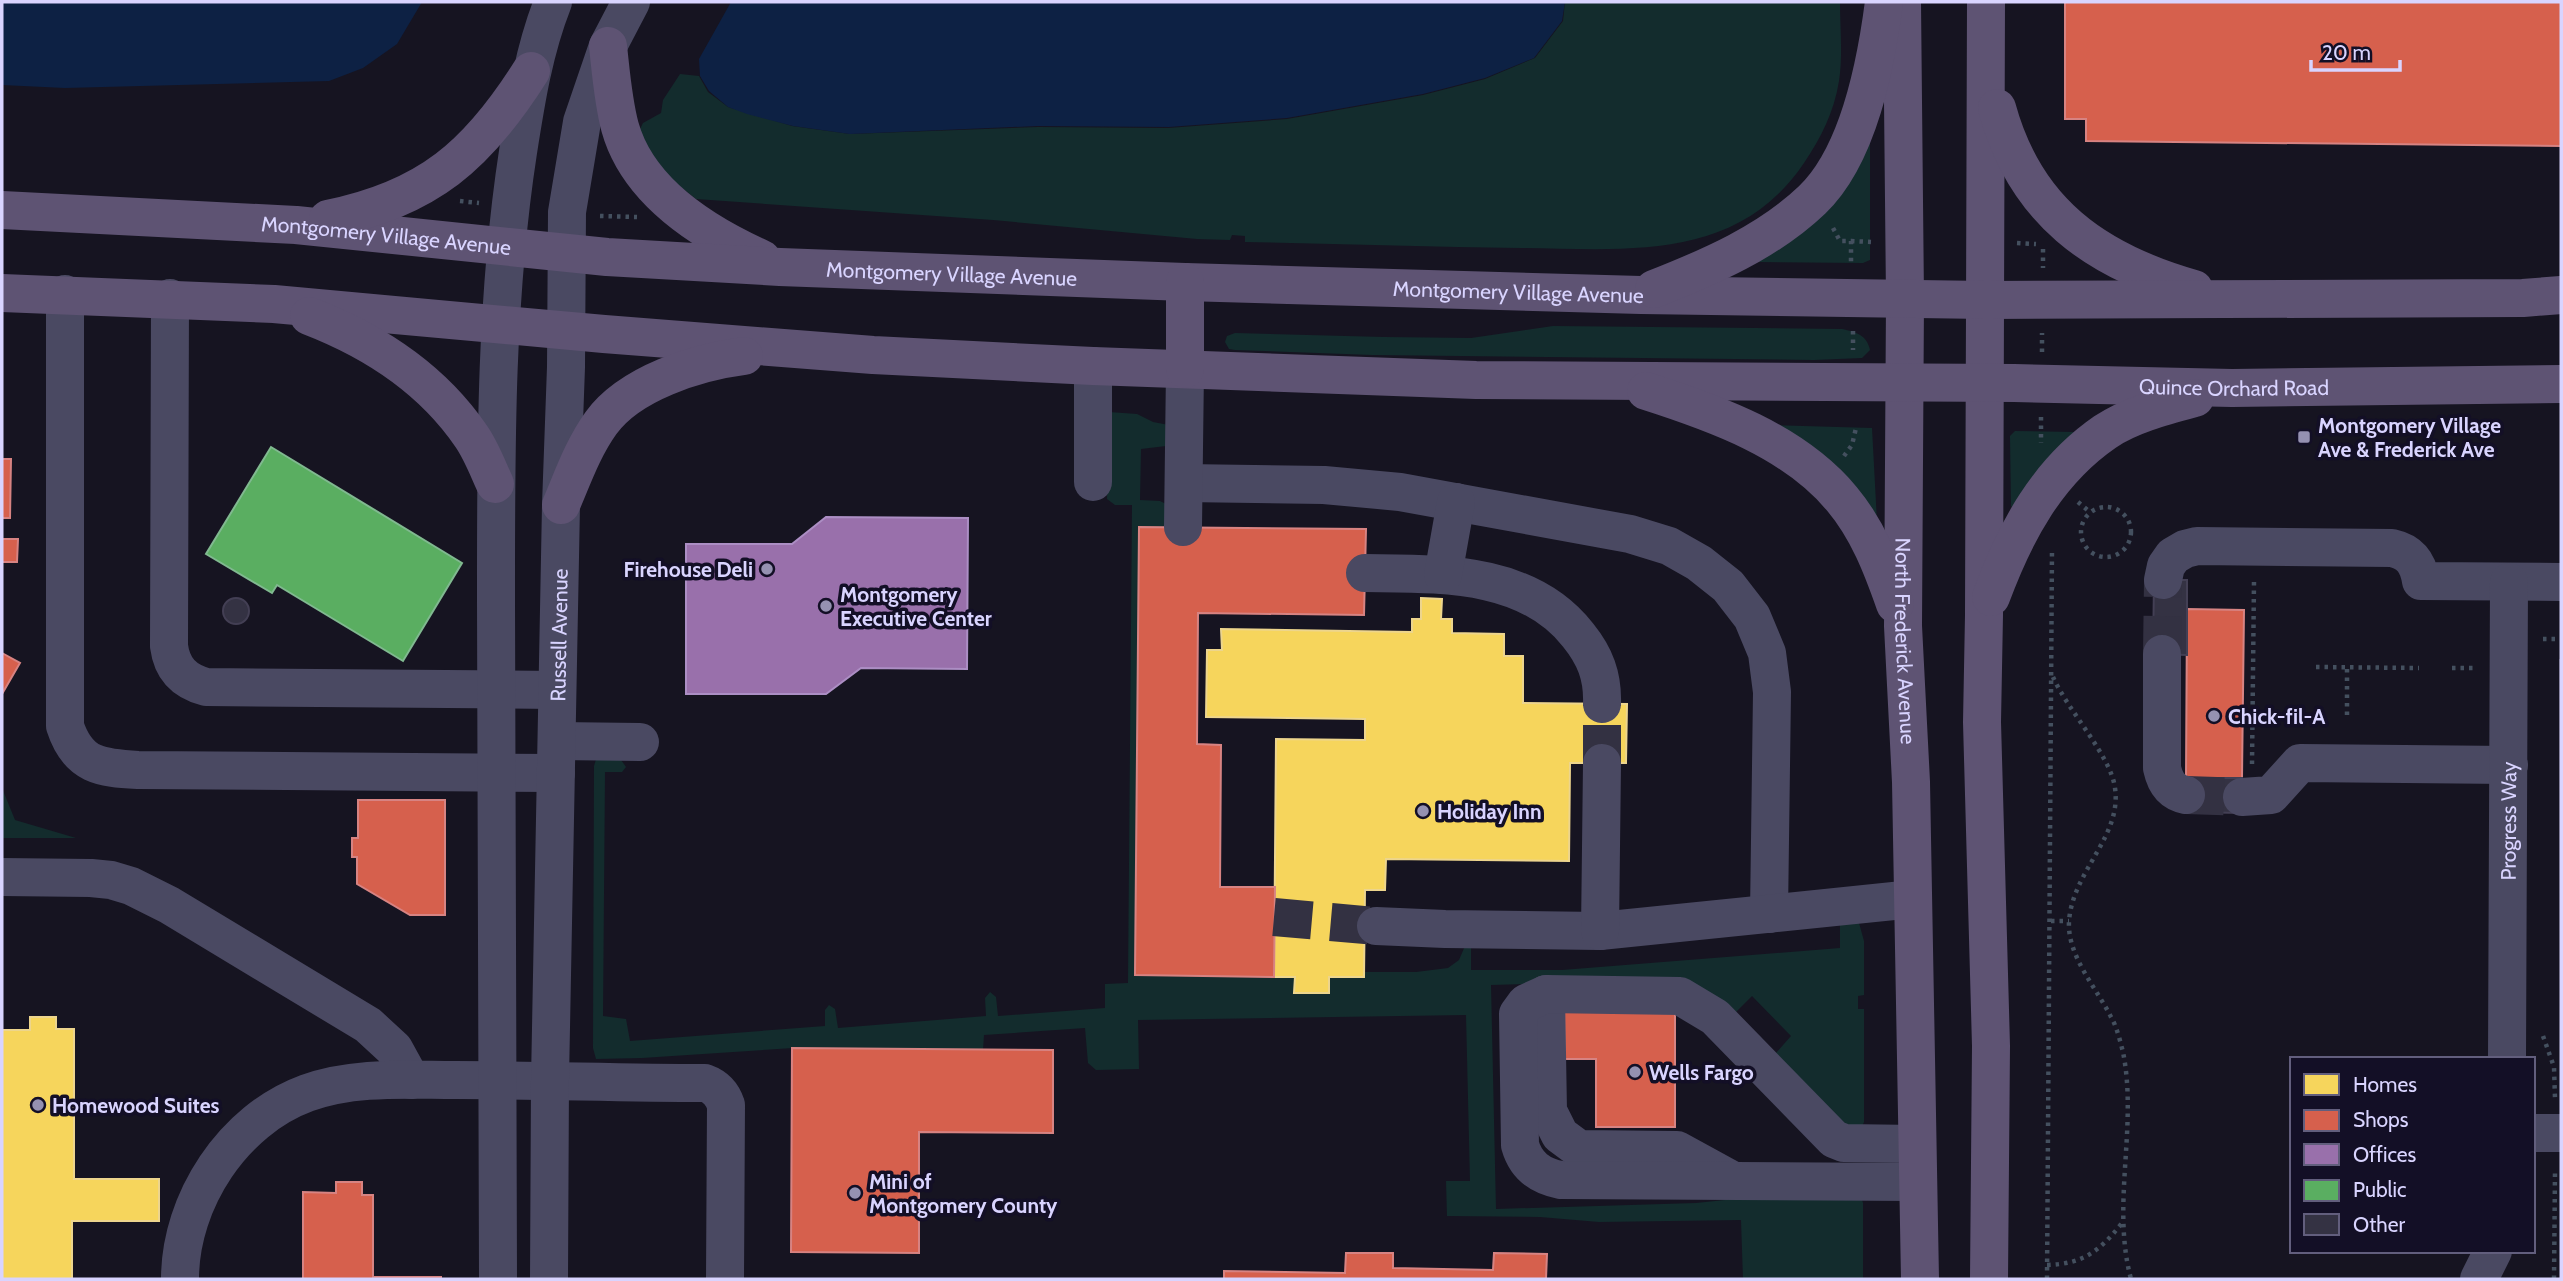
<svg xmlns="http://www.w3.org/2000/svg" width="2563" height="1281" font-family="Cabin,sans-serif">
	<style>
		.green { fill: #132c2d }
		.water { fill: #0d2144 }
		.homes { fill: #f6d55c; stroke: #edd58d; stroke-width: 2 }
		.shops { fill: #d6604d; stroke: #d78382; stroke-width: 2 }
		.offices { fill: #9970ab; stroke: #ac8ec4; stroke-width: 2 }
		.public { fill: #5aae61; stroke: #80b990; stroke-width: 2 }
		.building { fill: #343243; stroke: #433f54; stroke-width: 2 }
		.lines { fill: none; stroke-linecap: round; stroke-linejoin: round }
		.minor-tunnel { stroke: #333142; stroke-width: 38; stroke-dasharray: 38 19; stroke-linecap: butt }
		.path { stroke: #44505f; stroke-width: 4.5; stroke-dasharray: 3.5 5; stroke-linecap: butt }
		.minor { stroke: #4a4962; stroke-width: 38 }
		.major { stroke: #5e5373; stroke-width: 38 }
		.poi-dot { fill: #9591b1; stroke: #130f26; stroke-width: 2.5 }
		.labels { text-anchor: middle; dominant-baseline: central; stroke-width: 7; stroke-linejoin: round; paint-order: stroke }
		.street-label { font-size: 21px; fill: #d9d4ff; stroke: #130f26 }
		.poi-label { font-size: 21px; font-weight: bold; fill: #d9d4ff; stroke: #130f26; text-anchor: start }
	</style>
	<rect width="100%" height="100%" fill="#161421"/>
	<g class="green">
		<path d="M 1565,2 L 1840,2 C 1840,28 1843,55 1839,81 C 1834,112 1821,138 1804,163 C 1737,263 1625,249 1520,248 C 1428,247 1336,244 1245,242 L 1245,236 L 1232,235 L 1230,240 L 1197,239 L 993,220 L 696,199 L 663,173 L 638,133 L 643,123 L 661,113 L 663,100 L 680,74 L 699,76 L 708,92 L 728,107 L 792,126 L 850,134 L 1038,127 L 1168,128 L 1287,119 L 1423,95 L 1485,79 L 1535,58 L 1563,21 Z"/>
		<polygon points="1870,142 1870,260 1863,263 1756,262"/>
		<path d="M 1553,326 L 1842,329 C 1856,332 1867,335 1870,350 L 1862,358 L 1814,360 L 1372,355 L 1235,350 L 1229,349 L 1225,342 L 1227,336 L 1235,333 L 1384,337 L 1471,338 Z"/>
		<polygon points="1109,412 1137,414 1153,422 1169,425 1166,446 1141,449 1140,500 1160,501 1166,504 1167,527 1139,527 1135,975 1295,977 1294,993 1329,993 1329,977 1364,977 1364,972 1416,972 1448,968 1459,960 1465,946 1471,947 1471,970 1562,970 1840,948 1840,924 1859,923 1864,941 1864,995 1858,996 1858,1009 1864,1009 1864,1122 1859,1133 1850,1132 1776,1053 1791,1036 1752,996 1735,1013 1562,983 1491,985 1496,1209 1696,1203 1858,1186 1863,1203 1863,1279 1743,1279 1741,1220 1599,1222 1540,1217 1447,1216 1446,1181 1470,1181 1466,1015 1138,1020 1139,1069 1096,1070 1088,1063 1085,1028 984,1035 983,1050 793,1048 642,1058 596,1059 593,1048 594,766 597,756 619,757 626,767 622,772 605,772 603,1016 626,1019 630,1041 825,1026 825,1010 829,1005 835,1009 838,1028 986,1016 985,998 990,992 996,997 998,1016 1105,1008 1105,984 1128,983 1132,505 1115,505 1107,499"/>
		<polygon points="1771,425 1872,428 1877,522"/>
		<polygon points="2015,431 2074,432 2013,508 2011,506 2010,436"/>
		<polygon points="2,788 15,820 76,838 2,838"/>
	</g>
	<g class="water">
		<polygon points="2,2 422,2 397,44 363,68 329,81 65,88 2,85"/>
		<polygon points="731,2 1565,2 1562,21 1534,58 1485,78 1423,94 1287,118 1169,127 1038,126 850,134 793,126 747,114 728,107 709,91 700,76 699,59"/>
	</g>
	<g class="homes">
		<polygon points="1421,598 1442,599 1441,619 1452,619 1452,633 1504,634 1504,656 1523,656 1523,703 1627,704 1626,763 1570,763 1569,861 1386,859 1385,890 1365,890 1364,977 1329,977 1329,993 1294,993 1295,977 1274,977 1276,739 1365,740 1365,719 1206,717 1207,650 1222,650 1221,629 1412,632 1412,619 1421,619"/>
		<polygon points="30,1017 56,1017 56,1029 74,1029 74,1179 159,1179 159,1221 72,1221 72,1279 2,1279 2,1030 30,1030"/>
	</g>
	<g class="shops">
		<polygon points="2065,2 2561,2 2561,146 2086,141 2086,119 2065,119"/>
		<polygon points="2,459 11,459 10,518 2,518 2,539 18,539 17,562 2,562 2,586"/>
		<polygon points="1139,527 1366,529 1364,615 1198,613 1197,744 1221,745 1220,887 1275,887 1274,977 1135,975"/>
		<polygon points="2187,609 2244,610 2242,778 2186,778"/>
		<polygon points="2,653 20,663 2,694"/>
		<polygon points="358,800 445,800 445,915 410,915 357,884 357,857 352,857 352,838 358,838"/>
		<polygon points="1564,1009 1675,1009 1675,1127 1596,1127 1596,1059 1565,1059"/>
		<polygon points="792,1048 1053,1050 1053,1133 919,1132 919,1253 791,1252"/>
		<polygon points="336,1182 362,1182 362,1195 373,1195 373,1277 441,1277 441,1279 303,1279 303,1192 336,1193"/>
		<polygon points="1346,1253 1393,1253 1393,1268 1493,1270 1494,1253 1547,1254 1546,1279 1224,1279 1224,1271 1345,1273"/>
	</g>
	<polygon class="offices" points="826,517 968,518 967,669 861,668 826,694 686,694 686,544 792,544"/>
	<polygon class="public" points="271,447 462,563 403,661 277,585 272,593 206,554"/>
	<g class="building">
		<polygon points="2154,580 2187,580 2187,655 2153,654"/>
		<circle cx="236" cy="611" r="13"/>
		<polygon points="2560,660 2561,660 2561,1006"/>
		<polygon points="2186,778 2242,778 2242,813 2186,812"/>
	</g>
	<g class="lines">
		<g class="minor-tunnel">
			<polyline points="2162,654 2163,580"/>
			<polyline points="1602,763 1602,704"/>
			<polyline points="2186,795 2242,797"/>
			<polyline points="1274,917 1376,926"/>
		</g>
		<g class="path">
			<polyline points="460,201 479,203"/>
			<polyline points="600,216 637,217"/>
			<polyline points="1833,228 1840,241 1851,241 1851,264"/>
			<polyline points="1851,241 1871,242"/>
			<polyline points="2017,243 2036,244"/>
			<polyline points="2043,249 2043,268"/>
			<polyline points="1853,331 1853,350"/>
			<polyline points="2042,352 2042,333"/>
			<polyline points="2041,417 2041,443"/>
			<polyline points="1844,456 1852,445 1856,428"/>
			<polyline points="2078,502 2091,513"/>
			<circle cx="2106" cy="532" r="25"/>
			<polyline points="2543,639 2561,639"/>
			<polyline points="2316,667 2419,668"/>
			<polyline points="2452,668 2477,668"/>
			<path d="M 2053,677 C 2068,711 2111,756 2115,788 C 2122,837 2073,870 2069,921 C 2067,956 2096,987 2111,1017 C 2117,1027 2120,1041 2123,1052 C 2138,1127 2111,1205 2131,1279"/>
			<polyline points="2347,715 2347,667"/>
			<polyline points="2252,764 2254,581"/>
			<polyline points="2051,921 2069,921"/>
			<polyline points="2543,1036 2554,1067 2555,1098"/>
			<path d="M 2047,1265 C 2083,1264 2100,1251 2122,1223"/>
			<polyline points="2047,1279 2052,548"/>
			<polyline points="2554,1279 2555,1172"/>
		</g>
		<g class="minor">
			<path d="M 65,294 L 65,726 C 78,766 101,768 138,770 L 556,773"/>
			<path d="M 170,298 L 169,646 C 172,669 184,681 206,687 L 557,690"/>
			<polyline points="1093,366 1093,482"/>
			<polyline points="1184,483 1324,485 1400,492 1630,534 1669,546 1699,563 1728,586 1752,617 1767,653 1772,692 1769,914"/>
			<polyline points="1183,527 1185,369"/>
			<path d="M 1365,573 C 1439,574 1527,570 1578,635 C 1595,656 1603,676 1602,704"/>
			<polyline points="1443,575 1456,502"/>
			<path d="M 2163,580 L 2166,566 L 2173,556 L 2185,549 L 2197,546 L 2392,548 C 2410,552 2418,562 2421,581 L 2561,582"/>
			<path d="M 2162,654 L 2162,768 C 2165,782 2171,792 2186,795"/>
			<polyline points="557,741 640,742"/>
			<polyline points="2242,797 2271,795 2300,763 2509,765"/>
			<polyline points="2,877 91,878 111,880 131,886 169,905 368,1025 394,1049 411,1080"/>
			<polyline points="1376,926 1445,929 1600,931 1913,899"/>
			<polyline points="1600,931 1602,763"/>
			<polyline points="1546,994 1548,1111 1560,1135 1579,1149 1677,1150 1730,1179"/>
			<path id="s1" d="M 2507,1059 L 2509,582"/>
			<polyline points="2533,1133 2561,1133"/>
			<path d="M 1917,1144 L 1844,1143 L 1834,1139 L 1715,1017 L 1680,996 L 1546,994 L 1526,1003 L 1518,1014 L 1520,1145 C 1526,1166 1540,1176 1561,1180 L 1918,1182"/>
			<path d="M 180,1279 C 180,1201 233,1120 307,1093 C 354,1076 406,1080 455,1080 C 538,1080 621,1083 705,1083 C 716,1087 722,1093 726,1105 L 725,1279"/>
			<path d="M 498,1279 C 497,1054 496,828 496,602 C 496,452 495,301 518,152 C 526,101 534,50 553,2"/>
			<path id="s2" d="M 549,1279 L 550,1080 L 561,505 L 566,367 L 567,212 L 582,122 L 608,46 L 631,2"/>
			<polyline points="2479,1279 2493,1251"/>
		</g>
		<g class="major">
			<path id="s3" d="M 1902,2 L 1905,299 L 1903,626 L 1911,782 L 1920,1279"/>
			<polyline points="1986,2 1984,615 1982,722 1991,1046 1989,1279"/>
			<path d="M 608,46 C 611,73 613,101 620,127 C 638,192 704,233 762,259"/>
			<path d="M 1997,108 C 2025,211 2095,261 2194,289"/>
			<path id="s4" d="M 2,210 L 296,225 L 607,257 L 780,267 L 1185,282 L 1641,295 L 1986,300 L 2523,298 L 2561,295"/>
			<path d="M 328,219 C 428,199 478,155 531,71"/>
			<path d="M 1654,289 C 1710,267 1768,242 1812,200 C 1859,155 1876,64 1884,2"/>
			<path id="s5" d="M 2,293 L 274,304 L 604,334 L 873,355 L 1093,366 L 1476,380 L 2014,383 L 2232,388 L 2561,384"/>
			<path d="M 309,316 C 374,341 432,379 471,436 C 481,450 488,469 495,484"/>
			<polyline points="1185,369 1185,282"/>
			<path d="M 1646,391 C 1715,413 1794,441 1842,499 C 1868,530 1882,567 1895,604"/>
			<path d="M 561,505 C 573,477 583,448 601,423 C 630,383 697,362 744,356"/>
			<path d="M 1991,597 C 2015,532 2047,472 2105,432 C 2130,415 2165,406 2195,398"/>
		</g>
	</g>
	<g class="poi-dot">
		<rect x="2297" y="430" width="14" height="14" rx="3.5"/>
		<circle cx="767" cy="569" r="7"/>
		<circle cx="826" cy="606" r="7"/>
		<circle cx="2214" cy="716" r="7"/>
		<circle cx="1423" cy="811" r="7"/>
		<circle cx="1635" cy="1072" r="7"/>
		<circle cx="38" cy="1105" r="7"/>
		<circle cx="855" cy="1193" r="7"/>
	</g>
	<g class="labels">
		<g class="street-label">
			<text stroke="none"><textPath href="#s4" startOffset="385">Montgomery Village Avenue</textPath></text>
			<text stroke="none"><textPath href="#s4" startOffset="952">Montgomery Village Avenue</textPath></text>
			<text stroke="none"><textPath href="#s4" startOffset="1519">Montgomery Village Avenue</textPath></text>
			<text stroke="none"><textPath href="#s5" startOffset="2235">Quince Orchard Road</textPath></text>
			<text stroke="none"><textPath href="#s2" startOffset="644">Russell Avenue</textPath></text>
			<text stroke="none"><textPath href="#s3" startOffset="639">North Frederick Avenue</textPath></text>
			<text stroke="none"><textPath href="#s1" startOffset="238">Progress Way</textPath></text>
		</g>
		<g class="poi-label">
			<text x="2318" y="425">Montgomery Village<tspan x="2318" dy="24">Ave &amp; Frederick Ave</tspan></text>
			<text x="753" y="569" text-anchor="end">Firehouse Deli</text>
			<text x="840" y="594">Montgomery<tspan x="840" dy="24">Executive Center</tspan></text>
			<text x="2228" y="716">Chick-fil-A</text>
			<text x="1437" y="811">Holiday Inn</text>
			<text x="1649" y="1072">Wells Fargo</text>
			<text x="52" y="1105">Homewood Suites</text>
			<text x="869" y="1181">Mini of<tspan x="869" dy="24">Montgomery County</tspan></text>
		</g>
	</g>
	<rect width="2563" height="1281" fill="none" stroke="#d9d4ff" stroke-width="7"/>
	<rect x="2290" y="1057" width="245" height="196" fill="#130f26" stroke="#625e7d" stroke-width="2"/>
	<rect x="2304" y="1074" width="35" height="21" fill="#f6d55c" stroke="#625e7d" stroke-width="2"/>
	<text x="2353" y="1092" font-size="21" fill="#d9d4ff">Homes</text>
	<rect x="2304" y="1110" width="35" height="21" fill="#d6604d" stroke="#625e7d" stroke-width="2"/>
	<text x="2353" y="1127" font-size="21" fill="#d9d4ff">Shops</text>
	<rect x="2304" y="1144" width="35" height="21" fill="#9970ab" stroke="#625e7d" stroke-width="2"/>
	<text x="2353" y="1162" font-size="21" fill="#d9d4ff">Offices</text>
	<rect x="2304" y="1180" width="35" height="21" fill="#5aae61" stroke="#625e7d" stroke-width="2"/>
	<text x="2353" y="1197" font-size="21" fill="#d9d4ff">Public</text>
	<rect x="2304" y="1214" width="35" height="21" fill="#343243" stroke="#625e7d" stroke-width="2"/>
	<text x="2353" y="1232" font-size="21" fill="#d9d4ff">Other</text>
	<path d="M2311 60v10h89v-10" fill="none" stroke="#d9d4ff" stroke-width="3.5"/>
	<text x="2322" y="60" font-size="21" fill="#d9d4ff" stroke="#130f26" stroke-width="5" paint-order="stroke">20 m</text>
</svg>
